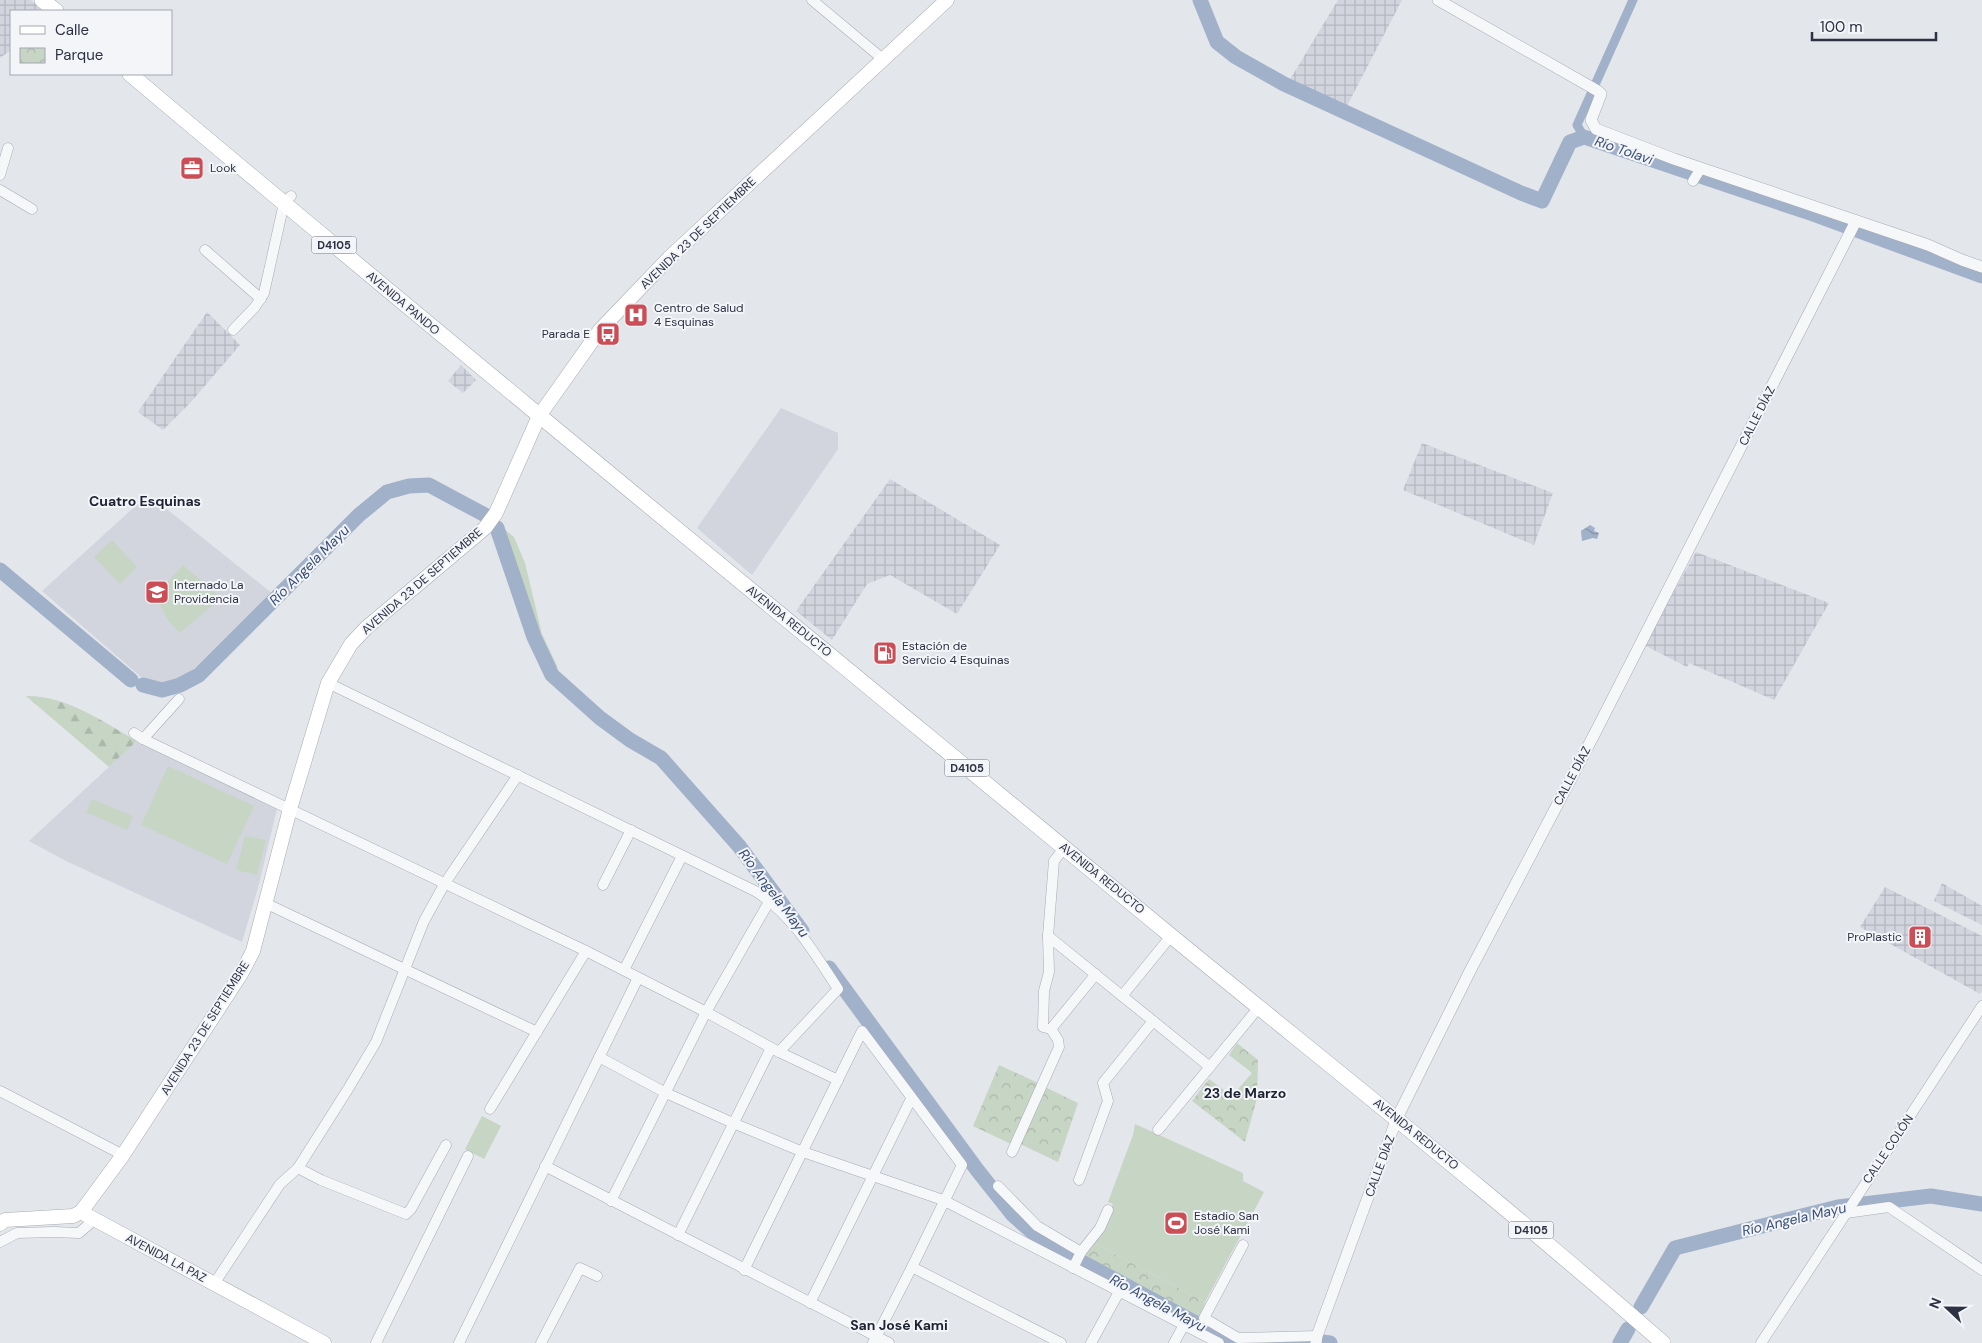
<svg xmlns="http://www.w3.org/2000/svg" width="1982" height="1343" font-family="'DM Sans',sans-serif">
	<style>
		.built { fill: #d2d5dd }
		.industrial { fill: url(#industrial-grid) }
		.grass { fill: #c7d5c5 }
		.forest { fill: url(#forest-firs) }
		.park { fill: url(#park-crowns) }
		.water { fill: url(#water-waves) }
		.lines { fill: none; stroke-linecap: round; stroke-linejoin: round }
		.canal { stroke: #a0b1c9; stroke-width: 9 }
		.river { stroke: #a0b1c9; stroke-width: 15 }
		.minor-casing { stroke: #a8acb5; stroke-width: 11 }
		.tertiary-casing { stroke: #a8acb5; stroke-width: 12 }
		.secondary-casing { stroke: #a8acb5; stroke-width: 15 }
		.primary-casing { stroke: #a3a9b6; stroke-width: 16 }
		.minor { stroke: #f6f7f9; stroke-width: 10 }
		.tertiary { stroke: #f6f7f9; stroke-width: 11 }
		.secondary { stroke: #fff; stroke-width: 14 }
		.primary { stroke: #fff; stroke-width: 15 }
		.labels { text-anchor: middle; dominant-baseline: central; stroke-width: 4; stroke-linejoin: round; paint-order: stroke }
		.shield { fill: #f3f5f8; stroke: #686c79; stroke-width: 1 }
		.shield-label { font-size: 11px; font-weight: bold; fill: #2c3243 }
		.poi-label { font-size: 12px; fill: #2c3243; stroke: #f3f5f8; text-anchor: start }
		.street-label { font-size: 12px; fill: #2c3243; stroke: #f3f5f8 }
		.water-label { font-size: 14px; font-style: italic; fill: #374d76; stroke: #f3f5f8 }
		.neighbourhood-label { font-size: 14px; font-weight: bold; fill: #1e2334; stroke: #f3f5f8 }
	</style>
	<defs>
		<pattern id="industrial-grid" width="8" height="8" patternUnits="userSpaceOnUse" patternTransform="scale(1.25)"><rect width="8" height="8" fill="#d2d5dd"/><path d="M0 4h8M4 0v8" fill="none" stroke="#b4b7bf"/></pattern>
		<pattern id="forest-firs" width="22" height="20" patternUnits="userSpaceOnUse" patternTransform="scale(1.25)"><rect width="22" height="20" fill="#c7d5c5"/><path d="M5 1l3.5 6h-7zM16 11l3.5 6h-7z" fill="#abb7aa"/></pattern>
		<pattern id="park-crowns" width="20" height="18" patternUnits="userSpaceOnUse" patternTransform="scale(1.25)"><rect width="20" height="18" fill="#c7d5c5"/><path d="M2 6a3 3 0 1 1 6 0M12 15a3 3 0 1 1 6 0" fill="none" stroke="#abb7aa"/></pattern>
		<pattern id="water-waves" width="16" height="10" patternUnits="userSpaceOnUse" patternTransform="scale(1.25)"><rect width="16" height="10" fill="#a0b1c9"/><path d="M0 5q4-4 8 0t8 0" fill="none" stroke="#8391a5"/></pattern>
	</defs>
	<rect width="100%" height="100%" fill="#e3e6eb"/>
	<g class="built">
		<polygon points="781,408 838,433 838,449 752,575 697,528"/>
		<polygon points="141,501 168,510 273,594 199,665 184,676 162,682 148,681 141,677 42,591"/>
		<polygon points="137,741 277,809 258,888 242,942 66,861 29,841"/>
	</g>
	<g class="industrial">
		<polygon points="0,0 31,0 44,11 11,11 11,50 0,58"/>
		<polygon points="1338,0 1402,0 1347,106 1289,81"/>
		<polygon points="207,312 240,345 191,402 163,430 138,412"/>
		<polygon points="461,365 476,380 463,393 448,381"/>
		<polygon points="1422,443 1553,493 1534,545 1403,490"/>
		<polygon points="890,479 1000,545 957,614 890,575 867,584 832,640 796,611"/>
		<polygon points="1696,552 1829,603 1774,700 1689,663 1687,667 1644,645"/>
		<polygon points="1942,883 1982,906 1982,925 1934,901"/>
		<polygon points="1885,887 1982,936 1982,991 1980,994 1860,927"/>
	</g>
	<g class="grass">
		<path d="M 498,524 L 514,537 L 525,563 L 542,634 L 558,668 C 539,652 530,613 522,589 C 515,567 508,545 498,524 Z"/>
		<polygon points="112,540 137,567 120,584 94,557"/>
		<polygon points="183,565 221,598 180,633 169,622 156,598 165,585"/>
		<polygon points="168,766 254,806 227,864 141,825"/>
		<polygon points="92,799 133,816 127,830 86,812"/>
		<polygon points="245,836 266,840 257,875 236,870"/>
		<polygon points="482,1116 501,1126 484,1159 465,1149"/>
		<polygon points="1135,1124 1243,1173 1243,1181 1264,1192 1205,1302 1094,1243 1113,1204 1108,1202 1133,1135"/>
	</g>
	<path class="forest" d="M 26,696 C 66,695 103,722 137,741 L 109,767 Z"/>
	<g class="park">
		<polygon points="1237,1043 1258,1060 1257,1098 1245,1142 1192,1101 1209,1079 1232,1096 1252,1073 1229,1055"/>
		<polygon points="999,1065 1038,1083 1011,1144 973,1126"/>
		<polygon points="1045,1087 1078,1103 1058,1162 1020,1144"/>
		<polygon points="1094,1243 1205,1302 1201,1319 1207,1325 1204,1333 1078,1266 1084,1254"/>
	</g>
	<polygon class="water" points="1590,525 1595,528 1594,531 1599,533 1597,539 1593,538 1582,541 1581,531"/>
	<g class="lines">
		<polyline class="canal" points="1584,137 1577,125 1633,0"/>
		<g class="river">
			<polyline points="1200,0 1217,42 1236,57 1284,84 1521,193 1542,201 1570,142 1584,137 1813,214 1982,276"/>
			<polyline points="497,528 534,637 552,675 600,718 630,740 661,758 739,846 802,931"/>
			<polyline points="0,570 131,680"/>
			<polyline points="143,685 162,690 180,685 199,675 359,515 387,492 409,486 429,485 487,516"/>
			<polyline points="829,968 978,1171 1013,1215 1040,1239 1070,1255"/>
			<polyline points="1084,1263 1233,1343"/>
			<polyline points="1641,1307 1675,1248 1838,1207 1931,1196 1982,1204"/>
			<polyline points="1322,1342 1330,1343"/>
			<polyline points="1271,1343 1309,1342"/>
			<polyline points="1620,1343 1628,1329"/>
		</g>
		<g class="minor-casing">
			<g id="minor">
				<polyline points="812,0 884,60"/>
				<polyline points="0,175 8,148"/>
				<polyline points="1693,181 1701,168"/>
				<polyline points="0,190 32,209"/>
				<polyline points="205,250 261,299"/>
				<polyline points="233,330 255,307 264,293 284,203 291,196"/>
				<path d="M 328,683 L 755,891 C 792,914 815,954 838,989 L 779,1052"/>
				<polyline points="134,733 143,739 586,951 706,1012 779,1052 838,1080"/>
				<polyline points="143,739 179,699"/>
				<polyline points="603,885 631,830"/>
				<polyline points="265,903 537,1032"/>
				<polyline points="1048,936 1210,1067"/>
				<polyline points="624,970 682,856"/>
				<polyline points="1122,996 1171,936"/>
				<polyline points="1051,1029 1043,1027 1044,991 1049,972 1048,936 1054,861 1064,848"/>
				<polyline points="599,1057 666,1093 733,1123 803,1152 943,1200 1219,1343"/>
				<polyline points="0,1091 123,1155"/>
				<polyline points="490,1109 586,951"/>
				<polyline points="1158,1130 1259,1007"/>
				<polyline points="1012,1152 1059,1047 1058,1040 1051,1029 1096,974"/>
				<polyline points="545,1166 889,1343"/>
				<polyline points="298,1168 321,1180 406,1214 411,1209 446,1145"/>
				<polyline points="1079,1180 1108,1101 1103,1083 1153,1021"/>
				<polyline points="998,1186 1037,1226 1081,1252"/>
				<polyline points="611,1201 706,1012 770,900"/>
				<polyline points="1846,1213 1889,1207 1982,1270"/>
				<polyline points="678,1235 771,1048"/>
				<polyline points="0,1242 17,1233 54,1232 79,1233 95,1219"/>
				<polyline points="1243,1245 1204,1318 1238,1338 1317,1336"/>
				<polyline points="912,1267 1061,1343"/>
				<polyline points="1073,1268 1081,1252 1100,1228 1108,1210"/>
				<polyline points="744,1270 862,1031 962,1165 912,1267 873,1343"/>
				<polyline points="214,1284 280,1184 298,1168 348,1089 376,1042 424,921 445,883 518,775"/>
				<polyline points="810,1303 911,1099"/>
				<polyline points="376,1343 468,1156"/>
				<polyline points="459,1343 638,978"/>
				<polyline points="541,1343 580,1268 597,1276"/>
				<polyline points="1091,1343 1119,1292"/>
				<polyline points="1174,1343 1184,1325"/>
				<polyline points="1761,1343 1982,1006"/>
			</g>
		</g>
		<g class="tertiary-casing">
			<g id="tertiary">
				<polyline points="1438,0 1598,91 1601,94 1591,120 1596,129 1674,159 1928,245 1962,260 1982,267"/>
				<polyline points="1316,1343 1317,1336 1397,1118 1470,971 1596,731 1856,221"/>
			</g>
		</g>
		<g class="secondary-casing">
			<g id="secondary">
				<polyline points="81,1212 324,1343"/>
				<polyline points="0,1224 5,1220 73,1216 81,1212 123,1155 241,974 253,951 290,809 328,683 351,644 366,628 485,528 496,513 539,416 600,330 669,258 947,0"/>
			</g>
		</g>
		<g class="primary-casing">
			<g id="primary">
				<polyline points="42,0 56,11"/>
				<path d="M 130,74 C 474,364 823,649 1170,935 C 1335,1070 1502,1202 1663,1343"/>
			</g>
		</g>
		<use href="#minor" class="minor"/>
		<use href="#tertiary" class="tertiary"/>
		<use href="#secondary" class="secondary"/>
		<use href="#primary" class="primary"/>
	</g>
	<defs>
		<g id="office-square" transform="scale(1.25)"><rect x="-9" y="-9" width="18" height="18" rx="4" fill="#cb4e56" stroke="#f3f5f8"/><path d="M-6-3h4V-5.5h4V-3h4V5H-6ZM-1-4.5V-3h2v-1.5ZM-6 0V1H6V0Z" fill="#fff"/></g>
		<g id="hospital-square" transform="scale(1.25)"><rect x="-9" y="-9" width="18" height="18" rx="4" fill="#cb4e56" stroke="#f3f5f8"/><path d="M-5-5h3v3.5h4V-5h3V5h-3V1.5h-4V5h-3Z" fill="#fff"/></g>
		<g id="bus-square" transform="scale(1.25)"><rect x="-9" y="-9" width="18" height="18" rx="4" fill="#cb4e56" stroke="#f3f5f8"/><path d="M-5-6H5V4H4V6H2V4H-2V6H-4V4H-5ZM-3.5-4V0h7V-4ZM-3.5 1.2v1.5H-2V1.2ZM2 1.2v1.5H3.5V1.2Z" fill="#fff"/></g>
		<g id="school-square" transform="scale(1.25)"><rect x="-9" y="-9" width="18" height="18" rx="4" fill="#cb4e56" stroke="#f3f5f8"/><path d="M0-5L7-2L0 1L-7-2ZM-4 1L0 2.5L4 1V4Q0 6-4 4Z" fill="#fff"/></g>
		<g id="fuel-square" transform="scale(1.25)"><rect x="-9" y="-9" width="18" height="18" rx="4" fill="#cb4e56" stroke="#f3f5f8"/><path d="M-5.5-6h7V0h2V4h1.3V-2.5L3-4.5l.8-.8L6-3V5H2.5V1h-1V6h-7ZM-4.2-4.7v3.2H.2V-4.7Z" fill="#fff"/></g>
		<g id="building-square" transform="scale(1.25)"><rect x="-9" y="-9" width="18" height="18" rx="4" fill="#cb4e56" stroke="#f3f5f8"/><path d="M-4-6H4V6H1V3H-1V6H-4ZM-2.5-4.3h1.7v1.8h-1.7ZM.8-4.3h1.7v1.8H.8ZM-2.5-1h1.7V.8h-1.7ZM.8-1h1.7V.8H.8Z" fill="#fff"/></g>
		<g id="stadium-square" transform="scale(1.25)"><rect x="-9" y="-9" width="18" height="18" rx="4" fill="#cb4e56" stroke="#f3f5f8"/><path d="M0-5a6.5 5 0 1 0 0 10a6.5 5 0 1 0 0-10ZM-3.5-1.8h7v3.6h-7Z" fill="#fff"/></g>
	</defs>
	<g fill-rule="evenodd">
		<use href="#office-square" x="192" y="168"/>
		<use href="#hospital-square" x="636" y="315"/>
		<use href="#bus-square" x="608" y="334"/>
		<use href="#school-square" x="157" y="592"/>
		<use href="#fuel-square" x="885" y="653"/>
		<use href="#building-square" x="1920" y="937"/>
		<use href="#stadium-square" x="1176" y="1223"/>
	</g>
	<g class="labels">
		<g class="shield">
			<rect x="311.5" y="236.5" width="45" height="17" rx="4"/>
			<rect x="944.5" y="759.5" width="45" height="17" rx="4"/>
			<rect x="1508.5" y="1221.5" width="45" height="17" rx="4"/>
		</g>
		<g class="shield-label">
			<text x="334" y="245">D4105</text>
			<text x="967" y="768">D4105</text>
			<text x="1531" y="1230">D4105</text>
		</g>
		<g class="poi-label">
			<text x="210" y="168">Look</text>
			<text x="654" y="308">Centro de Salud<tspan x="654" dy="14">4 Esquinas</tspan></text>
			<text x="590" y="334" text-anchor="end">Parada E</text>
			<text x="174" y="585">Internado La<tspan x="174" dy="14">Providencia</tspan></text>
			<text x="902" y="646">Estación de<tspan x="902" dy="14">Servicio 4 Esquinas</tspan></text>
			<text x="1902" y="937" text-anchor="end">ProPlastic</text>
			<text x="1194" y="1216">Estadio San<tspan x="1194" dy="14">José Kami</tspan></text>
		</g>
		<g class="street-label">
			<text transform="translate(698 233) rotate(-44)">AVENIDA 23 DE SEPTIEMBRE</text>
			<text transform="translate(403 303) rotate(40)">AVENIDA PANDO</text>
			<text transform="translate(1757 416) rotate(-63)">CALLE DÍAZ</text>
			<text transform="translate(422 581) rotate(-41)">AVENIDA 23 DE SEPTIEMBRE</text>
			<text transform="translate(789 621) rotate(39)">AVENIDA REDUCTO</text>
			<text transform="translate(1572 776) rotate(-62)">CALLE DÍAZ</text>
			<text transform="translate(1102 878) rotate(39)">AVENIDA REDUCTO</text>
			<text transform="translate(205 1028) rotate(-58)">AVENIDA 23 DE SEPTIEMBRE</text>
			<text transform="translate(1416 1134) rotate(39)">AVENIDA REDUCTO</text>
			<text transform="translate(1888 1149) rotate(-56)">CALLE COLÓN</text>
			<text transform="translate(1380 1166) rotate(-70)">CALLE DÍAZ</text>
			<text transform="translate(166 1258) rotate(28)">AVENIDA LA PAZ</text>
		</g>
		<g class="water-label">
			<text transform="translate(1624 150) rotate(19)">Río Tolavi</text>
			<text transform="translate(309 565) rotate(-45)">Río Angela Mayu</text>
			<text transform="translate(774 893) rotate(53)">Río Angela Mayu</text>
			<text transform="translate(1794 1219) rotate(-13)">Río Angela Mayu</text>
			<text transform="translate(1158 1303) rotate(28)">Río Angela Mayu</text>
		</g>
		<g class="neighbourhood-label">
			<text x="145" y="501">Cuatro Esquinas</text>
			<text x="1245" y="1093">23 de Marzo</text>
			<text x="899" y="1325">San José Kami</text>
		</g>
	</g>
	<rect x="10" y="10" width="162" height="65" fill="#f3f5f8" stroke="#a3a7b0"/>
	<rect x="20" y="26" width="25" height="8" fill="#ffffff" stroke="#a3a7b0"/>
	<text x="55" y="35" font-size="15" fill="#2c3243">Calle</text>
	<rect x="20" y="48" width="25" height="15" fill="url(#park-crowns)" stroke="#a3a7b0"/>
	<text x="55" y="60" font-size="15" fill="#2c3243">Parque</text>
	<g transform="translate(1947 1308) rotate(292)" stroke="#f3f5f8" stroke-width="4" paint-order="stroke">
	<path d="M0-4L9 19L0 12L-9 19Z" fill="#2c3243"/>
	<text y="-8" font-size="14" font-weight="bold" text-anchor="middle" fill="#2c3243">N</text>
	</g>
	<path d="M1812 32v8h124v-8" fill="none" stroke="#2c3243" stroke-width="2.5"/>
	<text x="1820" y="32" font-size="15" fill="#2c3243" stroke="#f3f5f8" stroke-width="4" paint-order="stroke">100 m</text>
</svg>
